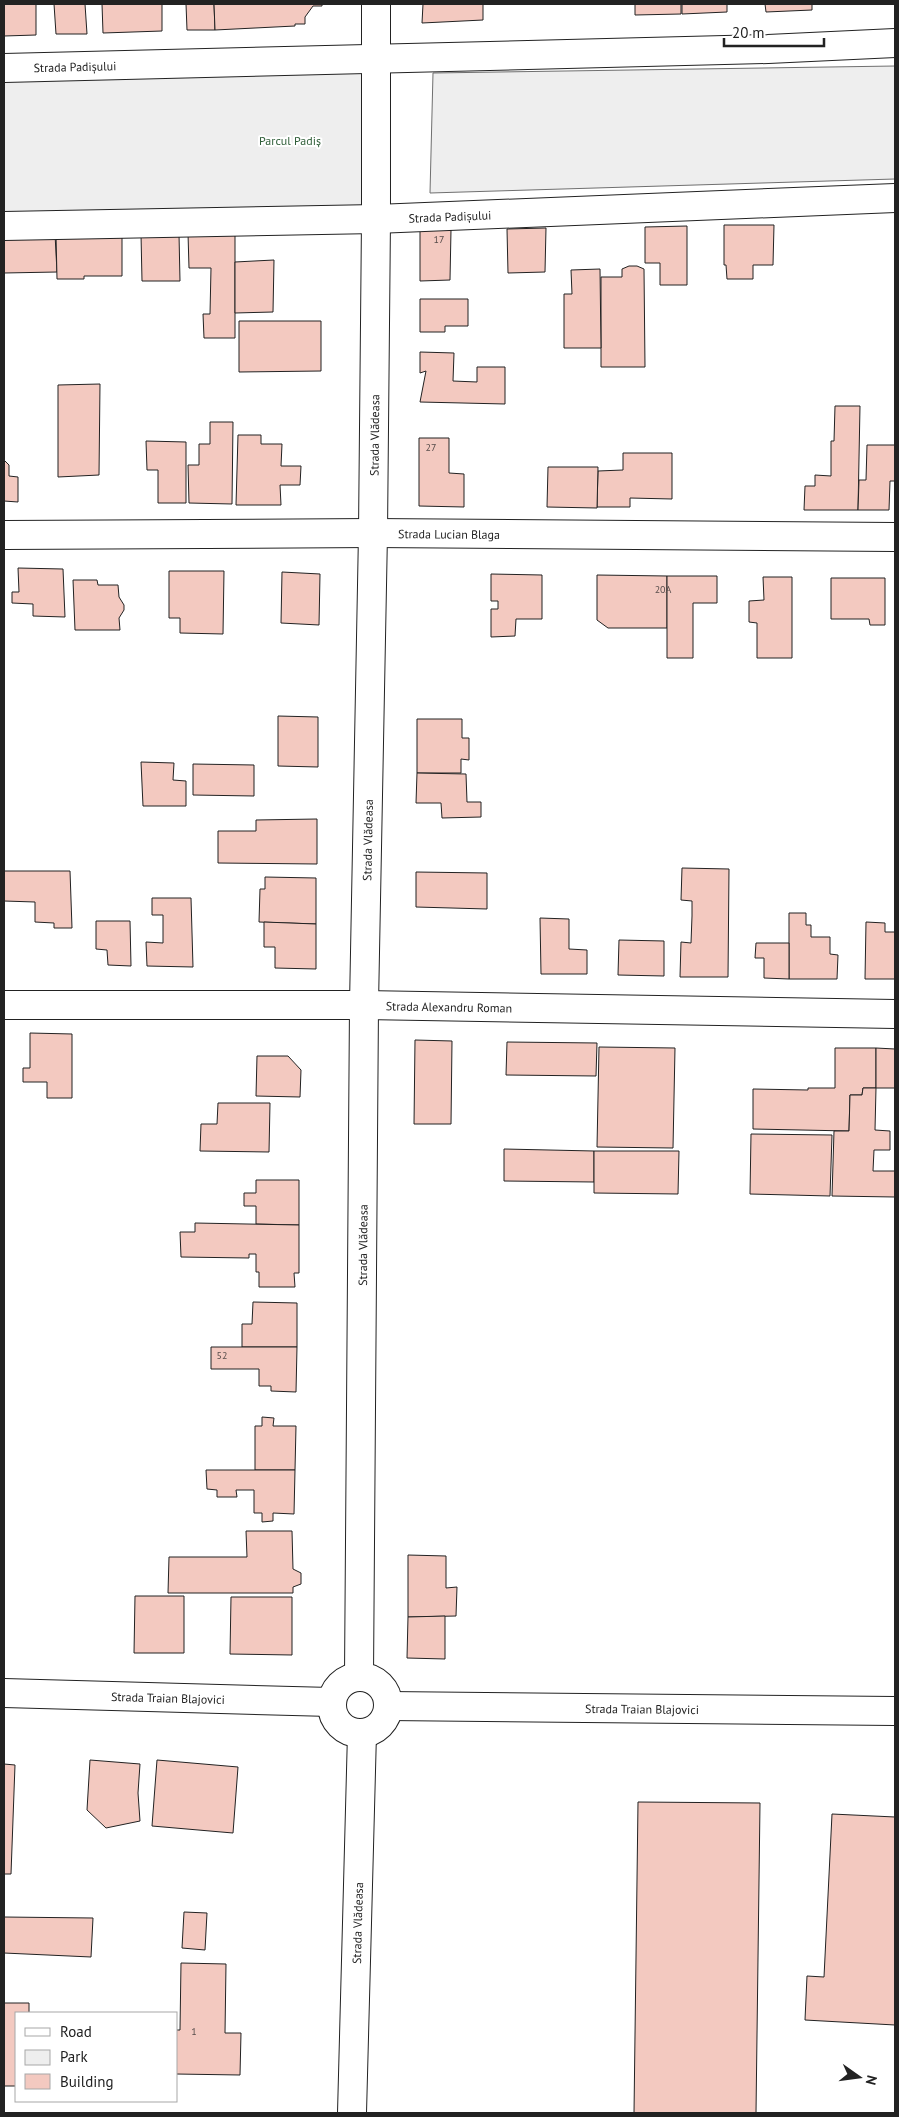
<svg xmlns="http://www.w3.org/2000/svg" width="899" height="2117" font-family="'PT Sans',sans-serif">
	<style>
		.green { fill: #eee; stroke: #6f6f6f }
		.building { fill: #f3c9c0; stroke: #222 }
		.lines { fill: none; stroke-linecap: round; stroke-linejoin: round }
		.street-casing { stroke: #222; stroke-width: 30 }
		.secondary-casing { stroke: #222; stroke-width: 30 }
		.street { stroke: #fff; stroke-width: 28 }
		.secondary { stroke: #fff; stroke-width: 28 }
		.labels { text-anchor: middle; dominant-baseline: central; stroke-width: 4; stroke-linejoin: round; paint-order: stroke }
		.number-label { font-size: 10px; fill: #564c4a }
		.street-label { font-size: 12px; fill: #222; stroke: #fff }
		.park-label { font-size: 12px; fill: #2f5e38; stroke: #fff }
	</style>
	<rect width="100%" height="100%" fill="#fff"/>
	<g class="green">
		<polygon points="376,58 376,219 4,226 4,68"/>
		<polygon points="895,66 895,179 430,193 433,73"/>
	</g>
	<g class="building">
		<polygon points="4,4 36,4 36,35 4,36"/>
		<polygon points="54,4 85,4 87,34 56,34"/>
		<polygon points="102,4 162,4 162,31 103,33"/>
		<polygon points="186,4 214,4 215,30 187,30"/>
		<polygon points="214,4 322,4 322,6 313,6 305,17 305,24 295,24 295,26 215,30"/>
		<polygon points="423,4 483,4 483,20 422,23"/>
		<polygon points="635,4 681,4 681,14 635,15"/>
		<polygon points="682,4 727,4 727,12 682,14"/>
		<polygon points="765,4 812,4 812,10 766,12"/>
		<polygon points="724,225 774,225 773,265 753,265 753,279 727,279 726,265 724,265"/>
		<polygon points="687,226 687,285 660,285 660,263 645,263 645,227"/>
		<polygon points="546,228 545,272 508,273 507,229"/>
		<polygon points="420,230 451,230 450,280 420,281"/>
		<polygon points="188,233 235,233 235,338 204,338 203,314 210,314 211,268 189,268"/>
		<polygon points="55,234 57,272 4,273 4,235"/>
		<polygon points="56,234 122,237 122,276 84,276 84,279 57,279"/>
		<polygon points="141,234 179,234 180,281 142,281"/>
		<polygon points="274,260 273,312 235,313 235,262"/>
		<polygon points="629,266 637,266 644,269 645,367 601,367 601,277 622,277 622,269"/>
		<polygon points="600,269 601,348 564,348 564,294 572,294 571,270"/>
		<polygon points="420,299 468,299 468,326 445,326 445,332 420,332"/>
		<polygon points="239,321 321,321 321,371 239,372"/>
		<polygon points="420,352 454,353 453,381 477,382 477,367 505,367 505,404 420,402 426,371 420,373"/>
		<polygon points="100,384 99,475 58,477 58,385"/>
		<polygon points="835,406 860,406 858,510 804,510 805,486 815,486 815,475 831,476 831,441 834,441"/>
		<polygon points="210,422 233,422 232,504 189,503 188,465 199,465 199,444 210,444"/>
		<polygon points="238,435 261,435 261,444 282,444 281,466 301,466 300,485 280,485 281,505 236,505"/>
		<polygon points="419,438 449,438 449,473 464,474 464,507 419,506"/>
		<polygon points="146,441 186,442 186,503 158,503 158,470 147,470"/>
		<polygon points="867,445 895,445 895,481 890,481 889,510 858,510 859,480 866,480"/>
		<polygon points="623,453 672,453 672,499 630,498 630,507 597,507 598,471 623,470"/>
		<polygon points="4,460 9,465 9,476 18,477 18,502 4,501"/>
		<polygon points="548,467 598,467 597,508 547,507"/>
		<polygon points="18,568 63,569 65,617 33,616 33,604 12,603 12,592 19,592"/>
		<polygon points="169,571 224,571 223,634 180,633 180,618 169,618"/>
		<polygon points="282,572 320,574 319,625 281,623"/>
		<polygon points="491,574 542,575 542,619 516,619 515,636 491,637 491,609 498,609 498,601 491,601"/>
		<polygon points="597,575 667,576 667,628 608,628 597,620"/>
		<polygon points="667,576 717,576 717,603 693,603 693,658 667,658"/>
		<polygon points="763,577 792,577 792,658 757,658 757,623 749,622 749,601 764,600"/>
		<polygon points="831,578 885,578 885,625 870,625 869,619 831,619"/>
		<polygon points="73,580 97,580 98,585 118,585 119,597 124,605 124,610 119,618 120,630 75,630"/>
		<polygon points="278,716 318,717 318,767 278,766"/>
		<polygon points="417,719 462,719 462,738 469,738 469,760 461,759 461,773 417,773"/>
		<polygon points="141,762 174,763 173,780 186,781 186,806 143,806"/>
		<polygon points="193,764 254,765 254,796 193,795"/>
		<polygon points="417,773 466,774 467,802 481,802 481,817 442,818 441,803 416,803"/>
		<polygon points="317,819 317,864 218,863 218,831 256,831 256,820"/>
		<polygon points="682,868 729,869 728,977 680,977 681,942 691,943 692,916 692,901 681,900"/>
		<polygon points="4,871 70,871 72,928 54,928 54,923 35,922 35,902 4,901"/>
		<polygon points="416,872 487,873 487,909 416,907"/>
		<polygon points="265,877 316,878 316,924 259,922 260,889 265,889"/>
		<polygon points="152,898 191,898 193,967 147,966 146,942 163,943 163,915 152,915"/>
		<polygon points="789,913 806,913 806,925 811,925 811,937 830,937 830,954 838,955 837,979 789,979"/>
		<polygon points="540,918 569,919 569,949 587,950 587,974 541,974"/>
		<polygon points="96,921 130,921 131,966 108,965 107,950 96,949"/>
		<polygon points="264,922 316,924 316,969 275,968 275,947 264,947"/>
		<polygon points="866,922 885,923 885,932 895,932 895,979 865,979"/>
		<polygon points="619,940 664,941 664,976 618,975"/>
		<polygon points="756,943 789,943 789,979 764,978 764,958 755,958"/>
		<polygon points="30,1033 72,1034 72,1098 47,1098 47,1082 23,1082 23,1068 30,1068"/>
		<polygon points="415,1040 452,1041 451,1124 414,1124"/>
		<polygon points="507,1042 597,1043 596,1076 506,1075"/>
		<polygon points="599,1047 675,1048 673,1148 597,1147"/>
		<polygon points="835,1048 876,1048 876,1088 863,1088 862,1095 850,1095 849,1131 753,1129 753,1089 808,1090 808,1088 835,1088"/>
		<polygon points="876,1048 895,1049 895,1088 876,1088"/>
		<polygon points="257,1056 288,1056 301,1070 300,1097 256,1096"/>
		<polygon points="863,1088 876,1088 875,1130 890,1131 890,1150 874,1150 873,1171 895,1171 895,1197 832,1196 834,1131 849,1131 850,1095 862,1095"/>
		<polygon points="218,1103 270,1103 269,1152 200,1151 201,1124 217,1124"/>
		<polygon points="751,1134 832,1135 830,1196 750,1194"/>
		<polygon points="504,1149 594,1151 594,1182 504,1181"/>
		<polygon points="594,1151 679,1151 678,1194 594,1193"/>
		<polygon points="256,1180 299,1180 299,1225 256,1224 256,1206 244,1206 244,1193 256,1193"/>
		<polygon points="195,1223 299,1225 299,1273 294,1273 295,1287 259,1287 259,1272 256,1272 256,1254 249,1254 249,1258 181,1257 180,1232 195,1232"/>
		<polygon points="253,1302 297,1303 297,1347 242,1347 242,1324 252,1324"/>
		<polygon points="211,1347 297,1347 296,1392 271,1391 271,1386 259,1386 259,1369 211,1369"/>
		<polygon points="262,1417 274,1418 273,1426 296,1426 295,1470 255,1470 255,1426 262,1426"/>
		<polygon points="206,1470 295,1470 294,1514 273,1513 273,1521 262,1522 262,1513 254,1513 254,1490 236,1490 237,1497 217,1497 217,1490 207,1489"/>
		<polygon points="246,1531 292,1531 293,1569 301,1573 301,1584 293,1587 293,1593 168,1593 169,1557 247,1557"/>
		<polygon points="408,1555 446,1556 446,1588 457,1587 456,1616 408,1617"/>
		<polygon points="135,1596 184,1596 184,1653 134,1653"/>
		<polygon points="231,1597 292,1597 292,1655 230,1654"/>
		<polygon points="445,1616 445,1659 407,1658 408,1617"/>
		<polygon points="90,1760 140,1764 138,1793 140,1821 106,1828 87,1810"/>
		<polygon points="157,1760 238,1767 233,1833 152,1826"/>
		<polygon points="4,1764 15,1765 11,1874 4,1874"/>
		<polygon points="638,1802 760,1803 756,2113 634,2113"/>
		<polygon points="832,1814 895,1817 895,2025 805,2020 807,1976 824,1977"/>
		<polygon points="184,1912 207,1913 205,1950 182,1948"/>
		<polygon points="4,1917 93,1918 91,1957 4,1953"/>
		<polygon points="181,1963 226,1964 225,2033 241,2033 240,2075 176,2074 176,2030 180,2030"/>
		<polygon points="4,2003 29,2003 29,2013 16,2013 16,2086 4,2086"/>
	</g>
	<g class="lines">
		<g class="street-casing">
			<g id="street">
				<path id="s1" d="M 4,68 L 768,49 L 895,43"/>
				<path id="s2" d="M 4,226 L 376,219 L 895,198"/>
				<path id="s3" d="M 4,535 L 373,533 L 895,537"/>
				<path id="s4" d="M 4,1005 L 364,1005 L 895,1014"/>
			</g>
		</g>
		<g class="secondary-casing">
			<g id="secondary">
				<path id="s5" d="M 359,1676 L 364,1005 L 373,533 L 376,219 L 376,4"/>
				<circle cx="360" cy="1705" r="28"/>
				<path id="s6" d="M 4,1693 L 331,1702"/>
				<path id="s7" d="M 388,1706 L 895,1711"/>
				<path id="s8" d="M 352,2113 L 362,1733"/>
			</g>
		</g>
		<use href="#street" class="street"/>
		<use href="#secondary" class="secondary"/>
	</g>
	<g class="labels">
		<g class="number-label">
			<text x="439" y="239">17</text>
			<text x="431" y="447">27</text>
			<text x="663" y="589">20A</text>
			<text x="222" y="1355">52</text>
			<text x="194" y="2031">1</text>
		</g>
		<g class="street-label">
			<text stroke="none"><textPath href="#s1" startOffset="71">Strada Padișului</textPath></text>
			<text stroke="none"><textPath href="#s2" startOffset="446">Strada Padișului</textPath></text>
			<text stroke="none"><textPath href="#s5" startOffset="1241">Strada Vlădeasa</textPath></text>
			<text stroke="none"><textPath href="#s3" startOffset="445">Strada Lucian Blaga</textPath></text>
			<text stroke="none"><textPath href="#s5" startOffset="836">Strada Vlădeasa</textPath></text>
			<text stroke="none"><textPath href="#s4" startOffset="445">Strada Alexandru Roman</textPath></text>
			<text stroke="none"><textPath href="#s5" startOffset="431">Strada Vlădeasa</textPath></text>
			<text stroke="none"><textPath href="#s6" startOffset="164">Strada Traian Blajovici</textPath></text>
			<text stroke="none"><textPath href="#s7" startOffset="254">Strada Traian Blajovici</textPath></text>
			<text stroke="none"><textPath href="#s8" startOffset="190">Strada Vlădeasa</textPath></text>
		</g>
		<g class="park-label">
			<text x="290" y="140">Parcul Padiș</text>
		</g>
	</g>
	<rect width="899" height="2117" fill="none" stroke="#222222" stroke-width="10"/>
	<rect x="15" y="2012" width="162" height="90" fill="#ffffff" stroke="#a7a7a7"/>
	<rect x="25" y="2028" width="25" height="8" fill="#ffffff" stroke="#a7a7a7"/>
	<text x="60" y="2037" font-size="15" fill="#222222">Road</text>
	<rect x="25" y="2050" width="25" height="15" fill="#eeeeee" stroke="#a7a7a7"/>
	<text x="60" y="2062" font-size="15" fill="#222222">Park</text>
	<rect x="25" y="2074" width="25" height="15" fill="#f3c9c0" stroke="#a7a7a7"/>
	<text x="60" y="2087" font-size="15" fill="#222222">Building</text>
	<g transform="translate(859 2077) rotate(104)" stroke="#ffffff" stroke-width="4" paint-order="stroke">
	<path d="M0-4L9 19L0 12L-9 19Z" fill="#222222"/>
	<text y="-8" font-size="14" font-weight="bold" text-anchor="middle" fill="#222222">N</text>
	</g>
	<path d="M724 38v8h100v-8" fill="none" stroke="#222222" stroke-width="2.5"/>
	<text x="732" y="38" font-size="15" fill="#222222" stroke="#ffffff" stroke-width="4" paint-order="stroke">20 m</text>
</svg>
